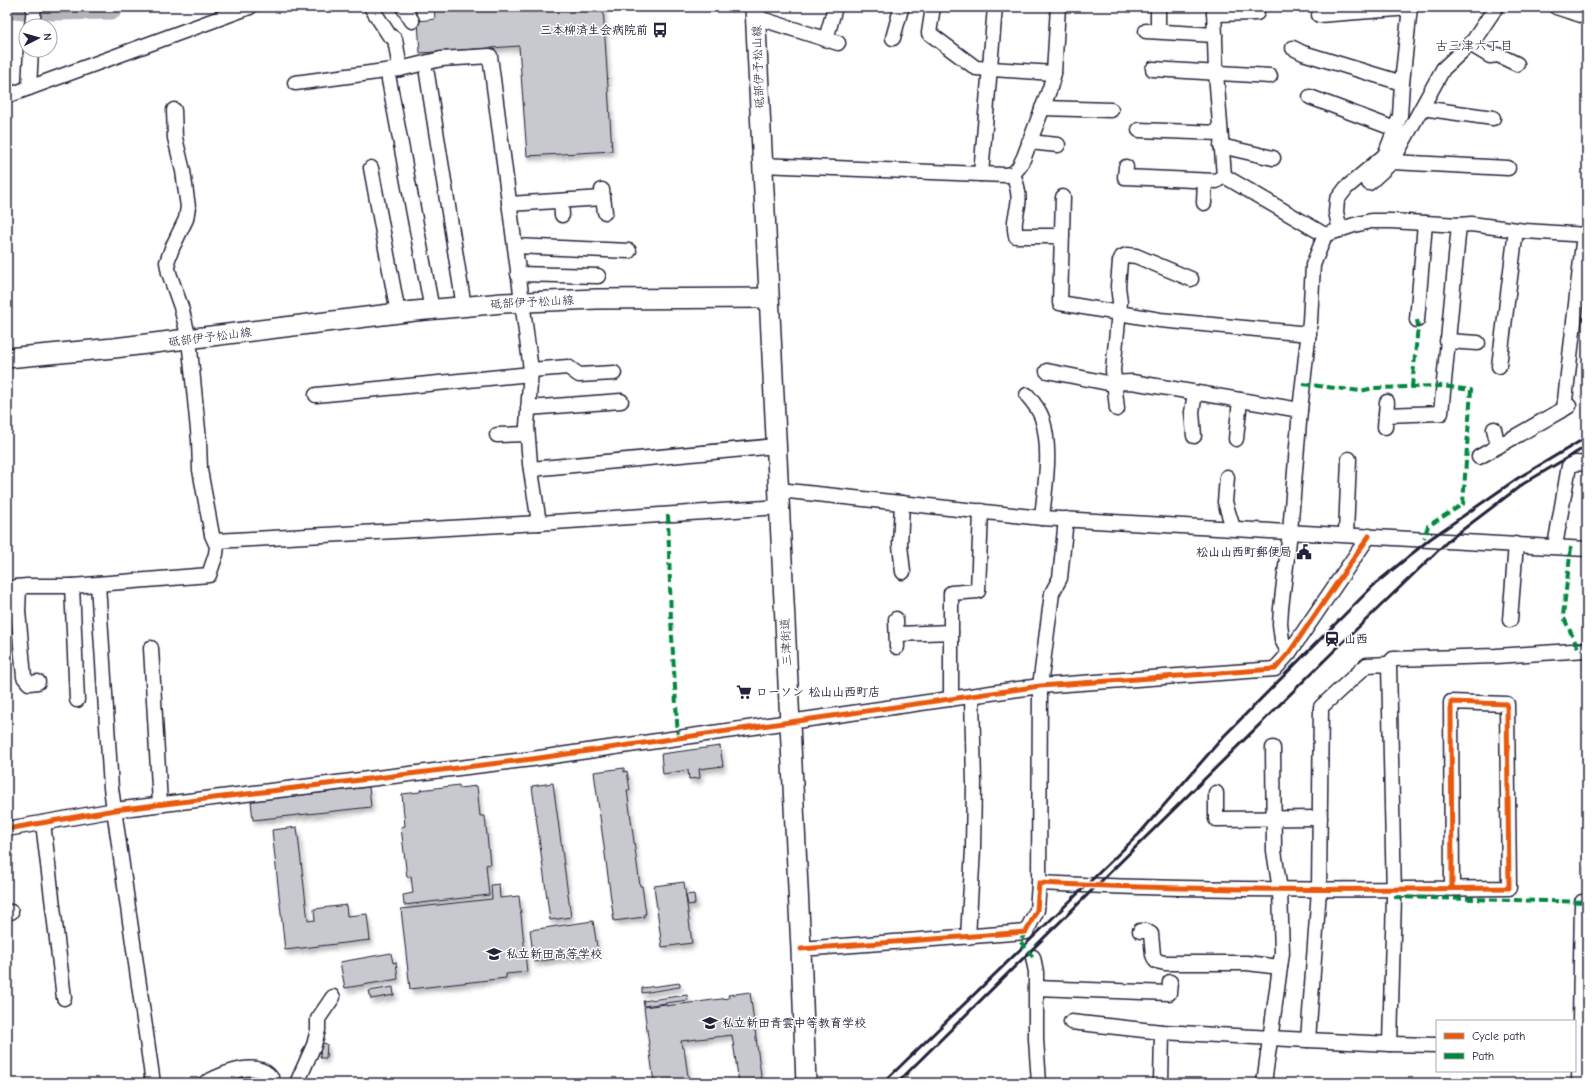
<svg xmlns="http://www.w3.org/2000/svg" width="1594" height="1090" font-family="'Comic Neue','Klee One',sans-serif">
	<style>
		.green { fill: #dfdfe2; stroke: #80808e }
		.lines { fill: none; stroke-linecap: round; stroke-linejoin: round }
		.river { stroke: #b4b4bc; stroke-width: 25 }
		.building { fill: #c8c8cf; stroke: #22223b; filter: url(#shadow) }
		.street-casing { stroke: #22223b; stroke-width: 17 }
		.secondary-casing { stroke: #22223b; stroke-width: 22 }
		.street { stroke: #fff; stroke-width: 14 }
		.secondary { stroke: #fff; stroke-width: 19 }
		.rail { stroke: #22223b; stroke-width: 3 }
		.quiet { stroke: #00873e; stroke-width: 4; stroke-dasharray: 8 4; stroke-linecap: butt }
		.cycleway-casing { stroke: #fff; stroke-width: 8 }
		.cycleway { stroke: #e8590c; stroke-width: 5 }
		.labels { text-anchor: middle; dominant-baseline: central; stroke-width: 3; stroke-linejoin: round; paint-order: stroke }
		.poi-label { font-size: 12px; font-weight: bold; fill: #22223b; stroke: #fff; text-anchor: start }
		.street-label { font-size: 12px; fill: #22223b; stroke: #fff }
		.neighbourhood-label { font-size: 13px; fill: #22223b; stroke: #fff }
	</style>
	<defs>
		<filter id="shadow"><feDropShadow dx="2.5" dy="4.5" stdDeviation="2" flood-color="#0004"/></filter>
	</defs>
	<rect width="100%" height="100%" fill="#fff"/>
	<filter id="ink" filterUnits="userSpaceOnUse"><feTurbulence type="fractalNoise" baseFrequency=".025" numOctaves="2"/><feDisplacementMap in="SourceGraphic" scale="8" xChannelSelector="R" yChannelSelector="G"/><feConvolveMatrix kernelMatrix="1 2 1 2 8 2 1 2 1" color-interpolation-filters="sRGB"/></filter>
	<g filter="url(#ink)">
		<polygon class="green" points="237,1073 262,1076 265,1083 219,1083"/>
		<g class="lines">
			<polyline class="river" points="9,7 54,8 111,7"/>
		</g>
		<g class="building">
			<polygon points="434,7 603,7 612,151 527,156 519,46 420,53 418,21 435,19"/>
			<polygon points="720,746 723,766 699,769 700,778 689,779 688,770 663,774 661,754"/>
			<polygon points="624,768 624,772 627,771 630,790 627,790 640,886 642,886 646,914 644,914 644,917 614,921 594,772"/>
			<polygon points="553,783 571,917 550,920 532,786"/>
			<polygon points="459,785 459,788 477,786 480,816 485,816 490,864 486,865 489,895 404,905 403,895 413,893 411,876 407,877 401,827 405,826 402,794 420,792 420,790"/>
			<polygon points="369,787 371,807 253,820 251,801"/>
			<polygon points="297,827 308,921 315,920 314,909 346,905 347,916 367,914 370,940 285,950 272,830"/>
			<polygon points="684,882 692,943 662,947 654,886"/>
			<polygon points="499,884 500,898 519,896 527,972 506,974 506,978 410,989 401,909 492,899 491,885"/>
			<polygon points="694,894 695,904 688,905 686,895"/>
			<polygon points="593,921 598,953 534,962 530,930"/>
			<polygon points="391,953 393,963 396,962 398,979 345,988 340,962"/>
			<polygon points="680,983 680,987 642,993 642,988"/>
			<polygon points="393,987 394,995 371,999 369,991"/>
			<polygon points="750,992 762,1083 739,1083 732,1035 681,1041 682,1048 684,1048 689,1083 654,1083 644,1007 666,1004 666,1006 729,998 728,995"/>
			<polygon points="687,995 688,1000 644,1006 643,1001"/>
			<polygon points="321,1043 327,1044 326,1058 320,1058"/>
		</g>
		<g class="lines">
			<g class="street-casing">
				<g id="street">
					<polyline points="371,7 389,35 395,39 400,69"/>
					<polyline points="403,7 412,21"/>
					<polyline points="933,7 929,33 976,68 1054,73"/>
					<polyline points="1214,7 1216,73 1224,176 1325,235"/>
					<polyline points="1556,7 1587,17"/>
					<polyline points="1214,14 1257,13"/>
					<polyline points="1319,15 1410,8"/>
					<polyline points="755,17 838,43"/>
					<polyline points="32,26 34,7"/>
					<polyline points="1146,31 1215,35"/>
					<polyline points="1158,31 1158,7"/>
					<polyline points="893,38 901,9"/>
					<polyline points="826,39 835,7"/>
					<polyline points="1470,44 1490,56 1498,55 1517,64"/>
					<polyline points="1293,48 1303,53 1402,83"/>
					<polyline points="1153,69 1270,76"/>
					<polyline points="427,74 464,307"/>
					<polyline points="389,80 432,310"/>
					<polyline points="295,83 400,69 441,59 490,56 531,370 527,426 530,464 539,523"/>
					<polyline points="29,88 31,50"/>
					<polyline points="7,96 250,7"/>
					<polyline points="1310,97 1395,129"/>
					<polyline points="1042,108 1111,110"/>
					<polyline points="1422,108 1493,118"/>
					<polyline points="1139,130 1220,133"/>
					<polyline points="1029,142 1058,145"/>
					<polyline points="1221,146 1273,158"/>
					<polyline points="1392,162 1508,168"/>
					<polyline points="761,165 1005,175 1013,174 1019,167 1024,157 1050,88 1054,73 1058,7"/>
					<polyline points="1126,167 1125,177 1216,181 1224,176"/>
					<polyline points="371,168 398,313"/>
					<polyline points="981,174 995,7"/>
					<path d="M 1013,174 C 1017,184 1020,194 1018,205 C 1016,218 1013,222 1016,236 L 1062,236"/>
					<polyline points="1369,183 1392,162 1443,69 1474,40 1496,7"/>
					<polyline points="602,190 605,212"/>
					<polyline points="1063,197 1060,303 1160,320 1309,334"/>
					<polyline points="561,201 562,215"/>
					<polyline points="1204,203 1205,181"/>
					<polyline points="509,204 603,198"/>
					<polyline points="1340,230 1336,212 1337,200 1346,188 1385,155 1400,116 1402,83 1410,7"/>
					<polyline points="515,246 629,251"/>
					<polyline points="518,274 598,276"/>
					<polyline points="1417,320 1425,223"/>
					<polyline points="1447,341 1478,343"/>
					<polyline points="1499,366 1516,230"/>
					<polyline points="531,370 568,367 579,375 614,373"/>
					<polyline points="1047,371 1108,383 1132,382 1300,410"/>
					<polyline points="316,395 531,374"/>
					<path d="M 1027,395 C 1033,402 1039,409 1042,418 C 1052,450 1045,485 1042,518"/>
					<polyline points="528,408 621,401"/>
					<polyline points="1117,409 1113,370 1120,302 1118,286 1120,261 1122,257 1127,255 1136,256 1191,279"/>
					<polyline points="1564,409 1584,234"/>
					<polyline points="1386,415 1441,413 1459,225"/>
					<polyline points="1385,427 1387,402"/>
					<polyline points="1494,429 1498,446"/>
					<polyline points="497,435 527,434"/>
					<polyline points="1194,436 1192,412 1195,393"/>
					<polyline points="1236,439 1240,400"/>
					<polyline points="1479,457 1569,406"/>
					<polyline points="531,469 776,446"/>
					<polyline points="1227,477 1225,502 1233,528"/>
					<polyline points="779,490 1042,518 1587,549"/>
					<polyline points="902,503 900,545 903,572"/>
					<polyline points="1346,534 1349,459"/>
					<polyline points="216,541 539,523 779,507"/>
					<polyline points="1555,546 1569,466 1576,463 1587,464"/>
					<polyline points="98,584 111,788 153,1083"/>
					<polyline points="72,586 77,700"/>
					<polyline points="19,587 18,611 24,677 29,683 38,682"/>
					<polyline points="7,588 27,586 72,586 209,575 216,554 217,546 212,535 200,470 199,440 189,339 181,307 169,273 167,262 172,248 186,219 188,207 183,171 175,138 174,110"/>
					<polyline points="896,619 897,647"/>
					<polyline points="1510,620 1516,544"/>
					<polyline points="897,634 951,632"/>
					<polyline points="151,648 160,804"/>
					<polyline points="1289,653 1282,640 1280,624 1281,608 1290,532 1300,410 1310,321 1313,265 1325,235 1354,225 1371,221 1391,221 1459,225 1471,224 1525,231 1587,235"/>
					<polygon points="1389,664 1394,897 1390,1044 1308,1040 1319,890 1321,707 1367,665"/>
					<polyline points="1389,664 1393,659 1496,656 1587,650"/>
					<polyline points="951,699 951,593 978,591 981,511"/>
					<polyline points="1216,793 1216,819 1320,818"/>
					<polyline points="43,823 64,998"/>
					<polyline points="7,829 115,810 532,759 1040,686 1275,669 1289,653 1369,536"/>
					<polyline points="1039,883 1040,686 1052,593 1060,578 1066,519"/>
					<polyline points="7,912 11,912"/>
					<polyline points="1140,931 1146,931 1151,934 1153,955 1156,961 1165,963 1247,963 1280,967"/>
					<polyline points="968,937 973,849 974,783 972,696"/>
					<path d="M 801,949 L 1026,932 L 1037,910 L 1039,883 C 1195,891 1352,890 1509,888 L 1507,704 L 1451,702 L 1452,889"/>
					<polyline points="1033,957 1036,972 1036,1039 1039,1083"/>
					<polyline points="1036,988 1169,993 1170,982"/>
					<polyline points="1071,1022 1162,1032 1308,1040"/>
					<polyline points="1390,1044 1437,1045"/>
					<path d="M 205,1083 C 224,1073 262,1056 274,1083"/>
					<polyline points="297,1083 314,1045 318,1030 318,1019 333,997"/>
					<polyline points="1161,1083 1162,1032"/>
					<polyline points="1264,1083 1282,953 1280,890 1274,851 1273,748"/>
					<polyline points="1579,1083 1582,902"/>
				</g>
			</g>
			<g class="secondary-casing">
				<g id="secondary">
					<polyline points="755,7 801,949 806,1083"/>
					<polyline points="7,358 114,348 415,311 503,303 596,299 768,298"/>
				</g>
			</g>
			<use href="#street" class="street"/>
			<use href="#secondary" class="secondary"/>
			<g class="rail">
				<polyline points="883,1083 1139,834 1224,736 1375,584 1430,539 1518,478 1587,437"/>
				<polyline points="897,1083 1339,646 1449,540 1523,484 1587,446"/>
			</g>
			<g class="quiet">
				<polyline points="1303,384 1360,391 1374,388 1443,386 1471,390 1463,504 1428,526 1424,538"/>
				<polyline points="1412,387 1418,326 1417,320"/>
				<polyline points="668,515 671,620 678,738"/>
				<polyline points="1571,547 1563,616 1579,650"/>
				<polyline points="1585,650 1586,902"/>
				<polyline points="1394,897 1587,902"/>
				<polyline points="1026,932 1020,941 1033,957"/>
			</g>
			<g class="cycleway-casing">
				<g id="cycleway">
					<polyline points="7,829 115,810 532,759 1040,686 1275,669 1289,653 1369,536"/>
					<path d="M 801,949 L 1026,932 L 1037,910 L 1039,883 C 1195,891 1352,890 1509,888 L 1507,704 L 1451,702 L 1452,889"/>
				</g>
			</g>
			<use href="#cycleway" class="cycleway"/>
		</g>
	</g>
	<defs>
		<g id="bus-bare" transform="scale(1.2)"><path d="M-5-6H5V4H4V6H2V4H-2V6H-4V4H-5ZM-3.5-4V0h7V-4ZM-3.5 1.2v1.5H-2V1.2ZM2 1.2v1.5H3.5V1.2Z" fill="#22223b" stroke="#fff" stroke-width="2.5" paint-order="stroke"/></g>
		<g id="civic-bare" transform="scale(1.2)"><path d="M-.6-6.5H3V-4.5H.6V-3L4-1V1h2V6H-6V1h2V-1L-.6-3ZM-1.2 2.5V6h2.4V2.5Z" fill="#22223b" stroke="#fff" stroke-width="2.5" paint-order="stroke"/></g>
		<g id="station-bare" transform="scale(1.2)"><path d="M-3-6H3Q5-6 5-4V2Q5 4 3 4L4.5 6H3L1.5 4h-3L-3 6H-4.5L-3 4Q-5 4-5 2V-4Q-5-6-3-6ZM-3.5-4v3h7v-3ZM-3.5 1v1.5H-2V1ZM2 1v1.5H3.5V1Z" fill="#22223b" stroke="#fff" stroke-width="2.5" paint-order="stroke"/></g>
		<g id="supermarket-bare" transform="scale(1.2)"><path d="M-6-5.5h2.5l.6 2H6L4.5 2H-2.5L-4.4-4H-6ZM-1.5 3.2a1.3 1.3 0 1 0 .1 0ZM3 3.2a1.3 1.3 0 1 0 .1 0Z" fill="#22223b" stroke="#fff" stroke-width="2.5" paint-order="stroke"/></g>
		<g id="school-bare" transform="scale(1.2)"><path d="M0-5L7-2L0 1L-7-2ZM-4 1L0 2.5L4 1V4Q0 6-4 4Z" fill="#22223b" stroke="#fff" stroke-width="2.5" paint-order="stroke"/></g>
	</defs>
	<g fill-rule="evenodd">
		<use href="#bus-bare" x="660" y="30"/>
		<use href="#civic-bare" x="1304" y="552"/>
		<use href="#station-bare" x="1332" y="639"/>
		<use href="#supermarket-bare" x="744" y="692"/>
		<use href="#school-bare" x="494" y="954"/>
		<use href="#school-bare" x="710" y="1023"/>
	</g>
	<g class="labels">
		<g class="poi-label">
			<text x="648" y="30" text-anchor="end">三本柳済生会病院前</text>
			<text x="1292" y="552" text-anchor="end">松山山西町郵便局</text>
			<text x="1344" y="639">山西</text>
			<text x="756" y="692">ローソン 松山山西町店</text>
			<text x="506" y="954">私立新田高等学校</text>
			<text x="722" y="1023">私立新田青雲中等教育学校</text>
		</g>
		<g class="street-label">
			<text transform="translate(758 67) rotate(-92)">砥部伊予松山線</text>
			<text transform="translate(532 302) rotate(-3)">砥部伊予松山線</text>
			<text transform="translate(210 337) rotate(-7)">砥部伊予松山線</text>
			<text transform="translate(786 642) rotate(-93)">三津街道</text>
		</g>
		<g class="neighbourhood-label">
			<text x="1474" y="45">古三津六丁目</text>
		</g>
	</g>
	<rect width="1594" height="1090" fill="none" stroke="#fff" stroke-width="24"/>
	<rect x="12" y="12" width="1570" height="1066" fill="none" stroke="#22223b" stroke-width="1.5" filter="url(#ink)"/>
	<rect x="1436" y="1020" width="140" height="52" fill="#ffffff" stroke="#a7a7b1"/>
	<rect x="1444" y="1033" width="20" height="6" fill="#e8590c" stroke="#a7a7b1"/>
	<text x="1472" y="1040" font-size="12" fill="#22223b">Cycle path</text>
	<rect x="1444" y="1053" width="20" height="6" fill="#00873e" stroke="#a7a7b1"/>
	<text x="1472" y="1060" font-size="12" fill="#22223b">Path</text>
	<g transform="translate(38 38) rotate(84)"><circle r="19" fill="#ffffff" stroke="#a7a7b1"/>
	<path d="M0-3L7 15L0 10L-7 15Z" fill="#22223b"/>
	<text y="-6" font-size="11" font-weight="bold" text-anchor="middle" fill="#22223b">N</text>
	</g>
</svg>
